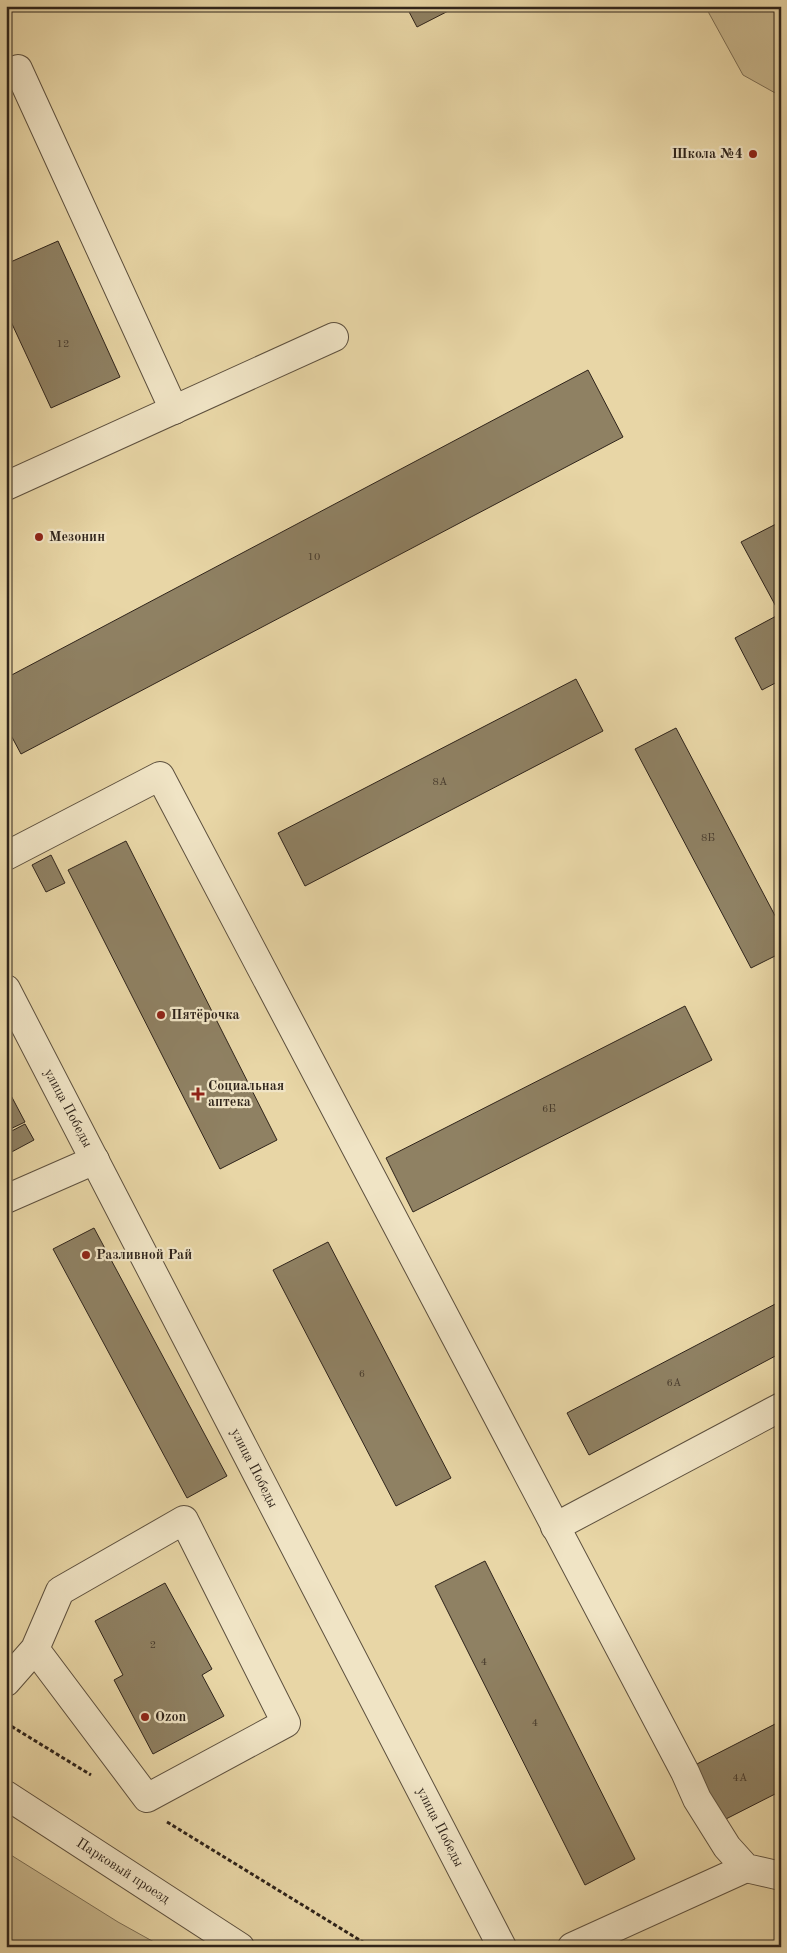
<svg xmlns="http://www.w3.org/2000/svg" width="787" height="1953" font-family="'Old Standard TT',serif">
	<style>
		.green { fill: #c9b88e; stroke: #7c6e54 }
		.building { fill: #8f8163; stroke: #2f241b }
		.lines { fill: none; stroke-linecap: round; stroke-linejoin: round }
		.minor-casing { stroke: #5d503e; stroke-width: 30 }
		.path { stroke: #2f241b; stroke-width: 3; stroke-dasharray: 4 2.5; stroke-linecap: butt }
		.minor { stroke: #f0e4c5; stroke-width: 28 }
		.poi-dot { fill: #8f2418; stroke: #f0e4c5; stroke-width: 2 }
		.labels { text-anchor: middle; dominant-baseline: central; stroke-width: 4.5; stroke-linejoin: round; paint-order: stroke }
		.number-label { font-size: 11px; fill: #473b2d }
		.poi-label { font-size: 14px; font-weight: bold; fill: #2f241b; stroke: #f0e4c5; text-anchor: start }
		.street-label { font-size: 14px; fill: #2f241b; stroke: #f0e4c5 }
	</style>
	<rect width="100%" height="100%" fill="#e8d6a6"/>
	<filter id="stains"><feTurbulence type="fractalNoise" baseFrequency=".004" numOctaves="4"/><feColorMatrix values="0 0 0 0 .2 0 0 0 0 .09 0 0 0 0 .02 0 0 0 .5 -.17"/></filter>
	<radialGradient id="worn" r=".72"><stop offset=".6" stop-color="#630" stop-opacity="0"/><stop offset="1" stop-color="#630" stop-opacity=".3"/></radialGradient>
	<g class="green">
		<polygon points="705,6 781,6 781,95 777,94 743,75"/>
		<polygon points="6,1852 118,1922 163,1947 6,1947"/>
	</g>
	<g class="building">
		<polygon points="406,6 458,6 417,27"/>
		<polygon points="58,241 120,377 51,408 6,311 6,264"/>
		<polygon points="588,370 623,437 21,754 6,726 6,678"/>
		<polygon points="778,523 781,528 781,680 762,690 735,638 780,614 741,542"/>
		<polygon points="576,679 603,731 305,886 278,833"/>
		<polygon points="676,728 781,927 781,953 751,968 635,749"/>
		<polygon points="126,841 277,1140 220,1169 68,870"/>
		<polygon points="51,855 65,883 46,892 32,865"/>
		<polygon points="685,1006 712,1060 413,1212 386,1158"/>
		<polygon points="6,1086 25,1122 6,1131"/>
		<polygon points="25,1124 34,1140 6,1155 6,1134"/>
		<polygon points="94,1228 227,1476 187,1498 53,1249"/>
		<polygon points="328,1242 451,1478 396,1506 273,1270"/>
		<polygon points="781,1301 781,1353 589,1455 567,1413"/>
		<polygon points="485,1561 635,1859 585,1885 435,1586"/>
		<polygon points="165,1583 212,1669 202,1675 224,1716 153,1754 114,1680 123,1675 95,1621"/>
		<polygon points="781,1721 781,1791 722,1821 693,1766"/>
	</g>
	<g class="lines">
		<g class="minor-casing">
			<g id="minor">
				<polyline points="6,75 18,69 174,410"/>
				<polyline points="6,486 334,337"/>
				<polyline points="6,856 160,776 685,1772 697,1799 727,1847 746,1868 781,1876"/>
				<polyline points="6,989 502,1947"/>
				<polyline points="6,1199 95,1160"/>
				<polyline points="555,1527 781,1407"/>
				<polyline points="6,1682 35,1649 60,1591 184,1520 286,1723 147,1798 35,1649"/>
				<polyline points="6,1795 240,1947"/>
				<polyline points="572,1947 746,1868"/>
			</g>
		</g>
		<g class="path">
			<polyline points="6,1723 91,1775"/>
			<polyline points="167,1822 371,1947"/>
		</g>
		<use href="#minor" class="minor"/>
	</g>
	<g class="poi-dot">
		<circle cx="753" cy="154" r="5"/>
		<circle cx="39" cy="537" r="5"/>
		<circle cx="161" cy="1015" r="5"/>
		<path d="M195.5 1086.5h5v5h5v5h-5v5h-5v-5h-5v-5h5z"/>
		<circle cx="86" cy="1255" r="5"/>
		<circle cx="145" cy="1717" r="5"/>
	</g>
	<g class="labels">
		<g class="number-label">
			<text x="63" y="344">12</text>
			<text x="314" y="557">10</text>
			<text x="440" y="782">8А</text>
			<text x="708" y="838">8Б</text>
			<text x="549" y="1109">6Б</text>
			<text x="362" y="1374">6</text>
			<text x="674" y="1383">6А</text>
			<text x="153" y="1645">2</text>
			<text x="484" y="1662">4</text>
			<text x="535" y="1723">4</text>
			<text x="740" y="1778">4А</text>
		</g>
		<g class="poi-label">
			<text x="743" y="154" text-anchor="end">Школа №4</text>
			<text x="49" y="537">Мезонин</text>
			<text x="171" y="1015">Пятёрочка</text>
			<text x="208" y="1086">Социальная<tspan x="208" dy="16">аптека</tspan></text>
			<text x="96" y="1255">Разливной Рай</text>
			<text x="155" y="1717">Ozon</text>
		</g>
		<g class="street-label">
			<text transform="translate(68 1108) rotate(62)">улица Победы</text>
			<text transform="translate(254 1468) rotate(63)">улица Победы</text>
			<text transform="translate(440 1827) rotate(63)">улица Победы</text>
			<text transform="translate(123 1871) rotate(33)">Парковый проезд</text>
		</g>
	</g>
	<rect width="787" height="1953" fill="none" stroke="#e8d6a6" stroke-width="25"/>
	<rect x="8" y="8" width="772" height="1938" fill="none" stroke="#2f241b" stroke-width="2.5"/>
	<rect x="12" y="12" width="762" height="1928" fill="none" stroke="#2f241b"/>
	<rect width="100%" height="100%" filter="url(#stains)"/>
	<rect width="100%" height="100%" fill="url(#worn)"/>
</svg>
